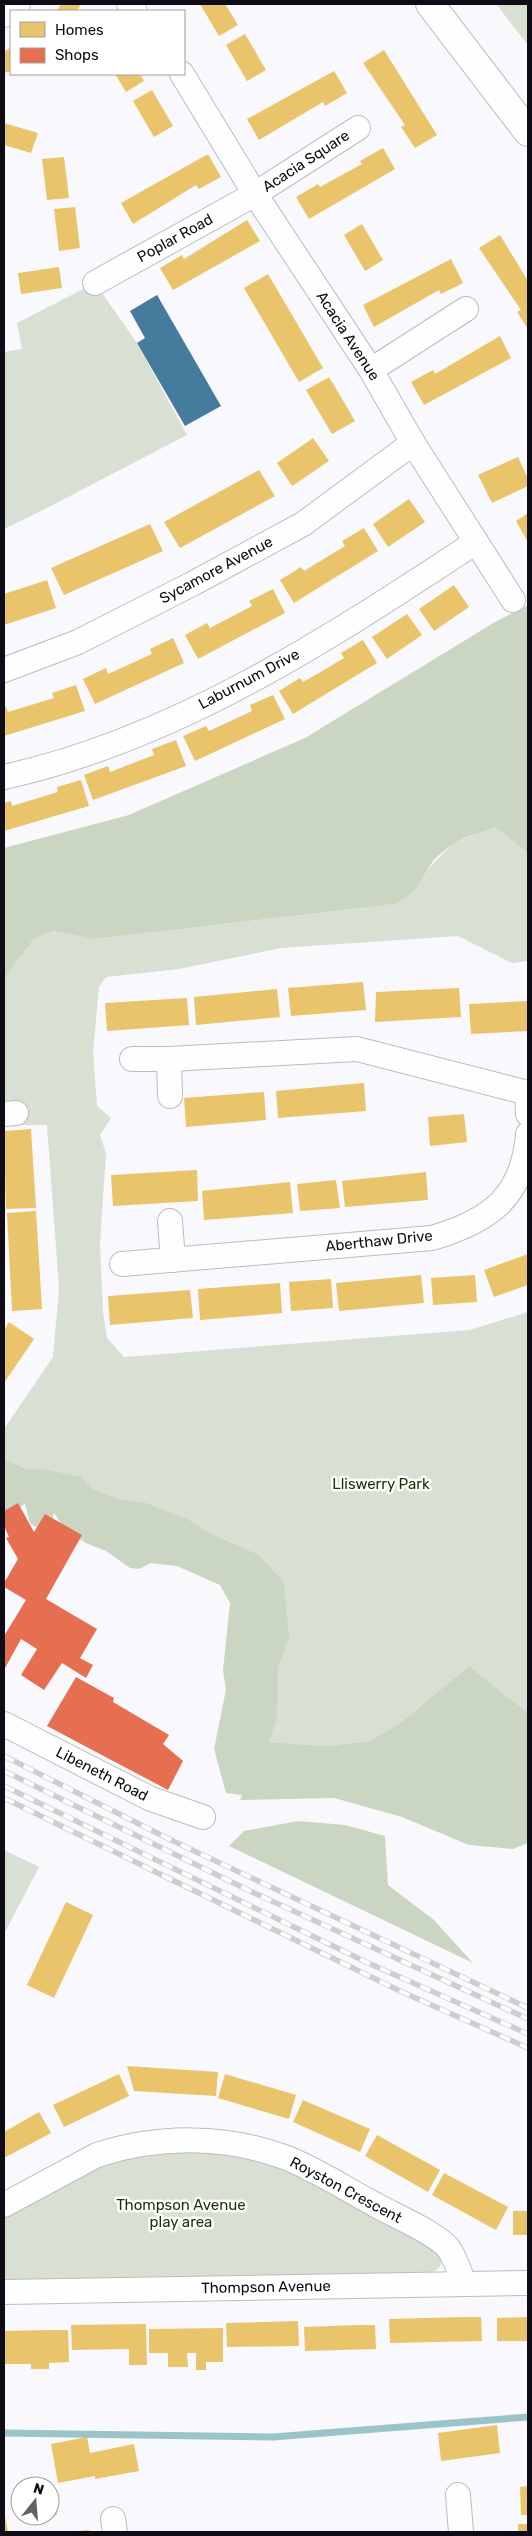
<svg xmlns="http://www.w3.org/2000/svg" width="532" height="2536" font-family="Rubik,sans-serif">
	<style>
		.green { fill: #d7e0d2 }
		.forest { fill: #cad6c2 }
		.homes { fill: #e9c46a }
		.shops { fill: #e76f51 }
		.public { fill: #457b9d }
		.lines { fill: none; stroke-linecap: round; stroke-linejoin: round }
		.stream { stroke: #9ac4c9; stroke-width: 7 }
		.minor-casing { stroke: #bcbbc2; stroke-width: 26 }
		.tertiary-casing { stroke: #bcbbc2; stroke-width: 30 }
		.minor { stroke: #fefeff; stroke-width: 24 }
		.tertiary { stroke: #fefeff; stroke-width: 28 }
		.rail-casing { stroke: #ceced0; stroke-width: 5.5 }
		.rail { stroke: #fff; stroke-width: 4; stroke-dasharray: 11; stroke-linecap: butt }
		.labels { text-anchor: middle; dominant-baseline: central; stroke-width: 5; stroke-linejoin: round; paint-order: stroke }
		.street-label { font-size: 15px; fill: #0f0c17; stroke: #fff }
		.park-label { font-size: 15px; fill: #1b3103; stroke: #fff }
	</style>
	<rect width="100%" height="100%" fill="#f9f8fc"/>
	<g class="green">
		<polygon points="496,4 528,4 528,45"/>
		<polygon points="95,283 137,343 187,435 43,510 4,529 4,352 22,349 17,323"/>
		<polygon points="496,828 528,853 528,961 512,963 458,936 281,948 179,969 106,977 99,987 93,1052 97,1106 111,1118 100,1135 106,1153 100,1243 103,1312 107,1338 124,1357 470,1330 528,1312 528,1713 469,1666 400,1723 370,1741 324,1746 269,1742 286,1604 245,1550 4,1471 4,1429 53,1357 59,1288 47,1125 23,1125 16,1113 4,1114 4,979 34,939 53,931 95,939 395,904 451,845 479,832"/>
		<polygon points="4,1850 39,1867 4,1934"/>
		<path d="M 142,2151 L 230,2153 L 277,2166 L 432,2245 L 442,2257 C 442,2268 435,2273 425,2274 L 4,2280 L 4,2213 L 105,2158 Z"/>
	</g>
	<g class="forest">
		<path d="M 528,605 L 528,853 L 496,828 C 472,833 446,844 431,864 C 416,886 420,890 395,904 L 95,939 L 53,931 L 34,939 L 4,979 L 4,848 L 129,815 L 305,738 L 495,622 Z"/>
		<polygon points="4,1459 25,1469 48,1470 81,1477 92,1489 119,1499 146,1503 189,1520 209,1533 259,1555 284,1583 289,1638 278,1667 277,1717 269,1742 324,1746 370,1741 400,1723 469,1666 528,1713 528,1843 513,1849 469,1845 402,1817 334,1798 240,1800 242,1795 226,1793 214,1749 226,1690 223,1670 230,1603 220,1585 177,1566 151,1563 139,1569 130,1568 106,1551 88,1544 67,1532 54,1513 51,1524 42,1531 30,1523 25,1504 4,1517"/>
		<polygon points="298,1821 345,1825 385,1836 388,1885 434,1920 473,1963 229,1846 244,1831"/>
	</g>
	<g class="homes">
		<polygon points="61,4 81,4 77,11 57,11"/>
		<polygon points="200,4 225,4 238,25 219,36"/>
		<polygon points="245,34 266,70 247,81 226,45"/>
		<polygon points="11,47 11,71 4,73 4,52"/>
		<polygon points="384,50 437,135 415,148 401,127 405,125 363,63"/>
		<polygon points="334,71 347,93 325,106 323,102 259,140 247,119"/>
		<polygon points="115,74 140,74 144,81 126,92"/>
		<polygon points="152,90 173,126 154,137 133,101"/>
		<polygon points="4,123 38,133 31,153 4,145"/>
		<polygon points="383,148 395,169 309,219 296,197 318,184 320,187 362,164 360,161"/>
		<polygon points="208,154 221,177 199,189 196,185 133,224 121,203"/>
		<polygon points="64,157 69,198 47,200 42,159"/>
		<polygon points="75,207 80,248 59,251 54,209"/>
		<polygon points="247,220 260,241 173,290 160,268 182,255 184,259"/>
		<polygon points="362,224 383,260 365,271 344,235"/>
		<polygon points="500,235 528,281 528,329 517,312 521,310 479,248"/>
		<polygon points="451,259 463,283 441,294 439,290 374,327 363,305"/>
		<polygon points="59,267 62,288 21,294 18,273"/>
		<polygon points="268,274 323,368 299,382 244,288"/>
		<polygon points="500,336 511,358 424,405 411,382 433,370 435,374"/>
		<polygon points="329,377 355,421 332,434 306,390"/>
		<polygon points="313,438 329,461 292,486 277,463"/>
		<polygon points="518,457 528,479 528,486 492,503 478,475"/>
		<polygon points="259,470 275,496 180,548 164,522"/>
		<polygon points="409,499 425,522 388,547 373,524"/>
		<polygon points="528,513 528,542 516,521"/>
		<polygon points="150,524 163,551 64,595 51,568"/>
		<polygon points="364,528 378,551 294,603 280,580 301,567 304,571 345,546 342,541"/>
		<polygon points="47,580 56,608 4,625 4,594"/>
		<polygon points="454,585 469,607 434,631 419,609"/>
		<polygon points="273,589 285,613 198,659 185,635 207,623 210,628 252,606 249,601"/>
		<polygon points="407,614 422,635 387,659 372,637"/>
		<polygon points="173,638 184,663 95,704 83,679 106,668 108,674 152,654 150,649"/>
		<polygon points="363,640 377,663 293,714 279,691 300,678 303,682 324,670 344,658 341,653"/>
		<polygon points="76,685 85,711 4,736 4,707 6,707 8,712 54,698 52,693"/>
		<polygon points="273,695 285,719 195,761 183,736 206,726 209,731 252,711 250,705"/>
		<polygon points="176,740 186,766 93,800 84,775 108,766 110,772 154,755 152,749"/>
		<polygon points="81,780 89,806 4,831 4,803 11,801 12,806 58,792 57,787"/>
		<polygon points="363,982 366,1010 291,1016 288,988"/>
		<polygon points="459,988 461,1017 375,1022 376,992"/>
		<polygon points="277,989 280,1017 196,1025 194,997"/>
		<polygon points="187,998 189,1025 107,1031 105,1003"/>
		<polygon points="528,1001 528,1031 471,1034 469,1004"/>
		<polygon points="364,1083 366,1111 278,1118 276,1091"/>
		<polygon points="264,1092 266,1120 186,1127 184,1098"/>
		<polygon points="464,1114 467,1142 430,1146 428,1117"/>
		<polygon points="31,1129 36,1208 6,1209 4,1131"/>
		<polygon points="197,1170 198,1201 113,1206 111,1175"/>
		<polygon points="426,1172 428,1200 345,1207 342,1181"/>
		<polygon points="336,1180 340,1208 300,1211 297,1184"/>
		<polygon points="290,1182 293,1213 204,1220 202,1191"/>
		<polygon points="36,1211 42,1309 12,1311 7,1213"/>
		<polygon points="528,1254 528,1285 494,1297 484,1270"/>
		<polygon points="421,1275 424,1303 339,1311 336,1283"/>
		<polygon points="475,1275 477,1302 433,1305 431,1278"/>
		<polygon points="331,1279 333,1308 291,1311 289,1282"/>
		<polygon points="280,1283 282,1313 200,1320 198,1289"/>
		<polygon points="190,1290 193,1318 110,1325 108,1296"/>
		<polygon points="9,1322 34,1339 4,1383 4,1330"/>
		<polygon points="66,1902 93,1915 54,1998 27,1985"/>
		<polygon points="127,2066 218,2072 216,2096 134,2091"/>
		<polygon points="119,2074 129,2096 64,2127 53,2105"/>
		<polygon points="225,2074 296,2095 289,2119 218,2098"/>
		<polygon points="303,2100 370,2129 360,2152 293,2122"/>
		<polygon points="39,2112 51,2133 4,2158 4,2132"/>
		<polygon points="377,2135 440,2170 428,2192 365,2156"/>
		<polygon points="444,2173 508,2207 496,2230 432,2195"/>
		<rect x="513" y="2211" width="15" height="24"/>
		<polygon points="463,2317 481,2317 482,2341 390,2343 389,2319"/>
		<polygon points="528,2317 528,2341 497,2341 497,2318"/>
		<polygon points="298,2321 299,2346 227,2347 226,2323"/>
		<polygon points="146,2324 147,2365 129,2365 129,2349 72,2350 71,2325"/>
		<polygon points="358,2325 375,2325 376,2349 305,2351 304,2327"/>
		<polygon points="223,2328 223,2362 206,2362 206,2370 196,2370 196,2353 187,2353 188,2367 168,2367 168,2353 149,2353 149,2329"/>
		<polygon points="49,2330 68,2330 69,2362 49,2363 49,2369 31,2369 31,2364 4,2364 4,2331"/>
		<polygon points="497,2425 500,2453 441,2461 438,2433"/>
		<polygon points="87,2437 90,2453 134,2444 139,2471 95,2479 95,2476 58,2483 51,2444"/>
		<polygon points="528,2486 528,2515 521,2515 520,2487"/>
		<polygon points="50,2497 55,2497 57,2515 50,2516"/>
		<polygon points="20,2501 20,2515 19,2515 17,2502"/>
		<polygon points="4,2512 8,2531 4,2531"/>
		<polygon points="19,2516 41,2516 41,2517 19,2520"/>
		<rect x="518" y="2524" width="10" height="8"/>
		<polygon points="89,2530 90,2532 77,2532 77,2531"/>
	</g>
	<g class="shops">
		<polygon points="18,1503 34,1532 45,1514 82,1535 46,1599 97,1629 80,1658 93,1665 86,1678 62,1663 44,1690 21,1675 37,1649 21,1639 4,1670 4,1636 26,1600 4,1587 4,1583 18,1559 6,1538 9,1537 4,1526 4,1511"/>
		<polygon points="76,1677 114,1698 113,1702 169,1735 163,1744 183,1761 168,1790 47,1726"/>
	</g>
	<polygon class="public" points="157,295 221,406 185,426 137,343 145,338 130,311"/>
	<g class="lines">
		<polyline class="stream" points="4,2433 273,2437 528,2417"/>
		<g class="minor-casing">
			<g id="minor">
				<polyline points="129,4 135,11"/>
				<polyline points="4,15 18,4"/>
				<polyline points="182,74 255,194 371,370 413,443 513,600"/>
				<polyline points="95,283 255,194 358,128"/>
				<polyline points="371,370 466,309"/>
				<polyline points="4,670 78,642 192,584 303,524 413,443"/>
				<path d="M 4,777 C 177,739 330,638 476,542"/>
				<polyline points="132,1059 169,1059 357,1049 528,1093"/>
				<polyline points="169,1059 170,1096"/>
				<polyline points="527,1094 528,1114"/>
				<polyline points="4,1114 16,1113"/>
				<polyline points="170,1221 173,1260"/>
				<path d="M 122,1264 L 432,1238 C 490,1221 523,1197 528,1134"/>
				<polyline points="4,1724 151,1799 203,1817"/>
				<path d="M 4,2205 L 97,2155 C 159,2135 226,2135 287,2158 C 317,2170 346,2189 374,2204 C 393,2215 437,2233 449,2249 C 456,2260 460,2272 464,2284"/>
				<polyline points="4,2292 528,2283"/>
				<polyline points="458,2495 461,2532"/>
				<polyline points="113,2519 115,2532"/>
			</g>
		</g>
		<g class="tertiary-casing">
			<polyline id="tertiary" points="430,4 528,132"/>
		</g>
		<use href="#minor" class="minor"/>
		<use href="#tertiary" class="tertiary"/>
		<g class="rail-casing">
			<g id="rail">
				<polyline points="4,1756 171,1840 528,2008"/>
				<polyline points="4,1771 250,1891 528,2019"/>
				<polyline points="4,1786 366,1962 528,2034"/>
				<polyline points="4,1798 400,1991 528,2048"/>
			</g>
		</g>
		<use href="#rail" class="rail"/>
	</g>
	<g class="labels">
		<g class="street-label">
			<text transform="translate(306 161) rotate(-33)">Acacia Square</text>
			<text transform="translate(175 238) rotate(-29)">Poplar Road</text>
			<text transform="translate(348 336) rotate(57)">Acacia Avenue</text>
			<text transform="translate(216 570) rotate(-28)">Sycamore Avenue</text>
			<text transform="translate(249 679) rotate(-28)">Laburnum Drive</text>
			<text transform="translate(379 1241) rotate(-6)">Aberthaw Drive</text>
			<text transform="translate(102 1774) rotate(27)">Libeneth Road</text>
			<text transform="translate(346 2190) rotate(28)">Royston Crescent</text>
			<text transform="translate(266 2287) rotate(-1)">Thompson Avenue</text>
		</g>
		<g class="park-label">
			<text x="381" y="1484">Lliswerry Park</text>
			<text x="181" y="2205">Thompson Avenue<tspan x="181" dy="17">play area</tspan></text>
		</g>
	</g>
	<rect width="532" height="2536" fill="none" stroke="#0f0c17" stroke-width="10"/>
	<rect x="10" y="10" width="175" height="65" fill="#ffffff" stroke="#9f9ea2"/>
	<rect x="20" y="22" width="25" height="15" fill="#e9c46a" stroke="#9f9ea2"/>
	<text x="55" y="35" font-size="15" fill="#0f0c17">Homes</text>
	<rect x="20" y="48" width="25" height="15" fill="#e76f51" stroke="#9f9ea2"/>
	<text x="55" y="60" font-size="15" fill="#0f0c17">Shops</text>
	<g transform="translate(35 2501) rotate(17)"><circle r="24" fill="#ffffff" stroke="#9f9ea2"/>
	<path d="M0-4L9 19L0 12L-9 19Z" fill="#615f67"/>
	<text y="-8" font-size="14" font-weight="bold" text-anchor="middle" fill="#0f0c17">N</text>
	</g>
</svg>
